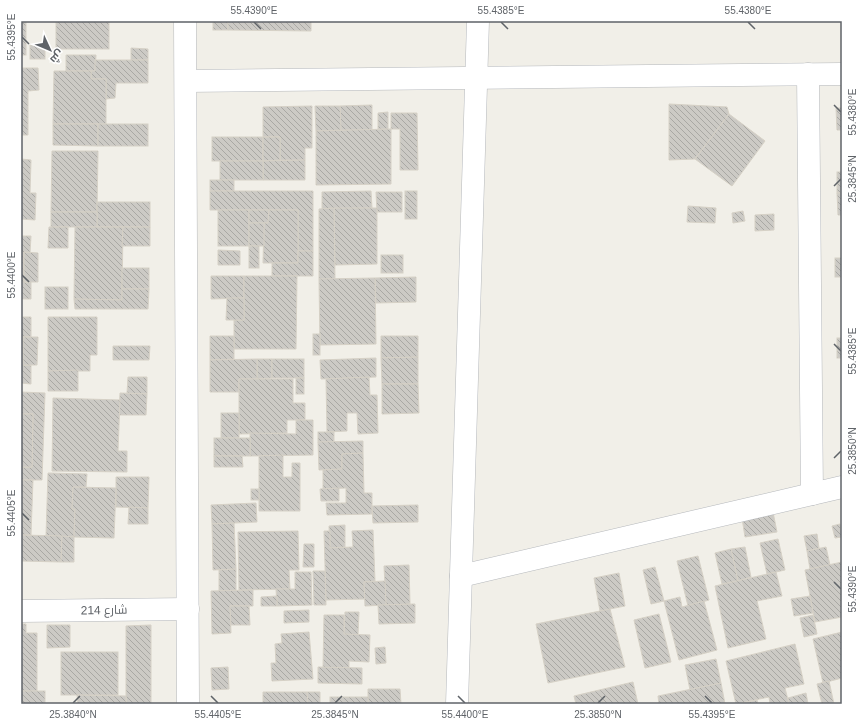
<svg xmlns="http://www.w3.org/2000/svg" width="863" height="725" font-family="Arial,Cairo,sans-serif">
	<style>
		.building { fill: url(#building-back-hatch); stroke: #d6d1c6 }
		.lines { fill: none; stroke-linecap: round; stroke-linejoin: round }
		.minor-casing { stroke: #b5b8bc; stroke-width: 23 }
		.minor { stroke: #fff; stroke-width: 22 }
		.ticks { fill: none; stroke: #5f6368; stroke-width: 1.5 }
		.labels { text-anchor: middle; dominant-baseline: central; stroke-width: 3; stroke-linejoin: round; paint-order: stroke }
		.street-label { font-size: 12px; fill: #5f6368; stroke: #fff }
		.neatline { fill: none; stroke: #5f6368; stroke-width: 1.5 }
		.ticks-label { font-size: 10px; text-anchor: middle; fill: #5f6368 }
	</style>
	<defs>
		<pattern id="building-back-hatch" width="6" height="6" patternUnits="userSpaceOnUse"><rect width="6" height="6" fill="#cccac5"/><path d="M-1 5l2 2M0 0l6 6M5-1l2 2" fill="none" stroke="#a9a8a4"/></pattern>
	</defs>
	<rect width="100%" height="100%" fill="#f1efe8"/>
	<g class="building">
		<rect x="21" y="21" width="5" height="34"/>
		<rect x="56" y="21" width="53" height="28"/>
		<rect x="213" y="21" width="15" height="9"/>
		<polygon points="228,21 311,21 311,31 228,30"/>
		<rect x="30" y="45" width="15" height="14"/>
		<polygon points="131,48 148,49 148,60 131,60"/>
		<polygon points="66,55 96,55 95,71 66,71"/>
		<polygon points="95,60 148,60 148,83 116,83 115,98 106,99 106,79 91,79 91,71 95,71"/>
		<polygon points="21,68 38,68 39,90 28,91 28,135 21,135"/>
		<polygon points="54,71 91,71 91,79 106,79 106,124 53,124"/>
		<polygon points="669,104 727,107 729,114 695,159 669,160"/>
		<polygon points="372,105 372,130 341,130 340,106"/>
		<polygon points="312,106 312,148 305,148 305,160 280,160 280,137 263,137 263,107"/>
		<polygon points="315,106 340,106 341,130 316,131"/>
		<polygon points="836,108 842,108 842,130 837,130"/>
		<polygon points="388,112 388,129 378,129 378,113"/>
		<polygon points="391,113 417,113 418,170 400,170 400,129 391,129"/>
		<polygon points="729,114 765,141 732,186 695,159"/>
		<polygon points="53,124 98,124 98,146 53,145"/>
		<rect x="98" y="124" width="50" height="22"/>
		<polygon points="391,129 391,184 316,185 316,131"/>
		<rect x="212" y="137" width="51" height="24"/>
		<polygon points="263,137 280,137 280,160 263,161"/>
		<polygon points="52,151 98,151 97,212 51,212"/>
		<polygon points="21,159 31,160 30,193 36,193 35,220 21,219"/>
		<polygon points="305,160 305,180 263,180 263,161"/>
		<rect x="220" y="161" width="43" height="19"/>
		<rect x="837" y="172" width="5" height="21"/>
		<rect x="210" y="180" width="24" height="11"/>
		<polygon points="210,191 313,191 313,251 298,251 298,210 210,210"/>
		<polygon points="371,191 372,208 322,209 322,192"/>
		<rect x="405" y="191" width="12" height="28"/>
		<polygon points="376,192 402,192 402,212 377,212"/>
		<polygon points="837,193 842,193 842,215 838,215"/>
		<rect x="97" y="202" width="53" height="25"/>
		<polygon points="688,206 716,208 715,223 687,222"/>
		<polygon points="334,208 377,208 377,264 335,265"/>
		<polygon points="334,208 335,279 319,279 319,209"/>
		<rect x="218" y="210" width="31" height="36"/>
		<polygon points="249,210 269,210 268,223 249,223"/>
		<polygon points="269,210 298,210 298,263 263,263 264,223 268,223"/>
		<polygon points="743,211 745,221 733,223 732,213"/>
		<rect x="51" y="212" width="46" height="15"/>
		<polygon points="774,214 774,230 755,231 755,215"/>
		<rect x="249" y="223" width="15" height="23"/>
		<polygon points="49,227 68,227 68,248 48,248"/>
		<polygon points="75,227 123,227 122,300 74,299"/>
		<polygon points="123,227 150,227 150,246 122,246"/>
		<polygon points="21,236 31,236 30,253 24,252 24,282 31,282 31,299 21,299"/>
		<rect x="249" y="246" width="10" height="22"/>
		<polygon points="218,250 240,251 240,265 218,265"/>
		<polygon points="298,251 313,251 313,276 272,276 272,263 298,263"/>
		<polygon points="24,252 38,253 38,282 24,282"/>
		<rect x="381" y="255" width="22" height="18"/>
		<rect x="835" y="258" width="7" height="19"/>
		<rect x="122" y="268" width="27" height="21"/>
		<polygon points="211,276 244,276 244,298 211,299"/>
		<polygon points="244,276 297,276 296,349 234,349 234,320 244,320"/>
		<polygon points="416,277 416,302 376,303 375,278"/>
		<polygon points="375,278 376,344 320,345 319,279"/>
		<rect x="45" y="287" width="23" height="22"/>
		<polygon points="122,289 149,289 148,309 75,309 74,299 122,300"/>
		<polygon points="227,298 244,298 244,320 226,320"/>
		<polygon points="21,317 31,317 31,337 23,337 23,365 31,365 31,384 21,383"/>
		<polygon points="48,317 97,317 97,355 90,355 90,371 48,371"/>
		<rect x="313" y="334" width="7" height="21"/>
		<polygon points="210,336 234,336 234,359 210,360"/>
		<polygon points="381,336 418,336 418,357 381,358"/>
		<polygon points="23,337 38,337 37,365 23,365"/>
		<rect x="837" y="338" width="5" height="20"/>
		<polygon points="113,346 150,346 149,360 113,360"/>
		<polygon points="418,357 418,384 382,384 381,358"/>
		<polygon points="376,358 376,377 321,379 320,360"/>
		<polygon points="257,359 272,359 272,378 257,379"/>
		<polygon points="257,359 257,379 239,379 239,392 210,392 210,360"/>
		<rect x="272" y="359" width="32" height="19"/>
		<polygon points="78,370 78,391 48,391 48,371"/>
		<polygon points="128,377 147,377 147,394 127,393"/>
		<polygon points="369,377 370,395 377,395 378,433 358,434 357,413 347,413 347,431 327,432 326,379"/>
		<rect x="296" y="378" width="8" height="16"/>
		<polygon points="239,379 293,379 293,403 305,403 305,420 287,420 287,433 239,434"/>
		<polygon points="382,384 418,384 419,413 382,414"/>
		<polygon points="21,392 45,393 42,480 21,480 21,467 32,467 33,414 21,414"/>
		<polygon points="120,393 147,394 146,415 119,415"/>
		<polygon points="53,398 120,400 118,451 127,451 127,472 52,471"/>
		<rect x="221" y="413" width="18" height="25"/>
		<polygon points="21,414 33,414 32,467 21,467"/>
		<polygon points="296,420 313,420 313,455 250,456 250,433 296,434"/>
		<rect x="318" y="432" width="16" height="10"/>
		<rect x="214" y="438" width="36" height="18"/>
		<polygon points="363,441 363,453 342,454 342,469 319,470 318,442"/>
		<polygon points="363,453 364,493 372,493 372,514 327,515 326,503 346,503 346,488 323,489 323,470 342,469 342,454"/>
		<polygon points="283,455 283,477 292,477 292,463 300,463 300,511 259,511 259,456"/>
		<polygon points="214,456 242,456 243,467 214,467"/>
		<polygon points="48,473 87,474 86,487 73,487 72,509 75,509 74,537 46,536"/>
		<polygon points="116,477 149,477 148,508 116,507"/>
		<polygon points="21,480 33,480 31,535 21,535"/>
		<polygon points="73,487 116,488 114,538 74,537 75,509 72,509"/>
		<polygon points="339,488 339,501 321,501 320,489"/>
		<rect x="251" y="489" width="8" height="11"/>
		<polygon points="256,503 257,522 212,524 211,505"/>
		<polygon points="418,505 418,522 373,523 372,506"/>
		<polygon points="129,507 148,508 148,524 128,524"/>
		<polygon points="773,512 777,532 745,537 742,518"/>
		<polygon points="234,523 236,569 213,570 212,524"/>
		<polygon points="840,524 842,537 835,538 832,526"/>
		<polygon points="345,525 345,547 330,548 329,526"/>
		<polygon points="373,530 375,581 364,582 365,599 326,600 324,531 330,531 330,548 353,547 352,531"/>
		<polygon points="298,531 299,570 289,570 290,589 239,590 238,532"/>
		<polygon points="817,534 819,548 807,551 804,536"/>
		<polygon points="21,535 62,536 61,562 21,561"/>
		<polygon points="62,536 74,537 74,562 61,562"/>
		<polygon points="778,539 785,570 767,574 760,543"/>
		<polygon points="304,544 314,544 314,567 303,567"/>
		<polygon points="745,547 751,577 738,581 731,549"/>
		<polygon points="826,547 830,565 810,569 807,551"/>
		<polygon points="731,549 738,581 722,584 715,553"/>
		<polygon points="698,556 709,600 688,606 677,561"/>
		<polygon points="842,562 842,617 815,622 805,570"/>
		<polygon points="409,565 410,604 386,605 384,566"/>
		<polygon points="655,567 664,601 651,604 643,570"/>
		<polygon points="236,569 236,590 219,591 219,570"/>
		<polygon points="313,571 325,571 326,605 314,605"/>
		<polygon points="295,572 311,572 312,605 277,606 276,589 295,589"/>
		<polygon points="776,572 782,596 757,601 766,639 728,648 715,586"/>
		<polygon points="619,573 625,606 600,611 594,578"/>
		<polygon points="385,581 386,605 365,606 364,582"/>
		<polygon points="253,590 253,606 230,606 231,633 212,634 211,591"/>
		<polygon points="277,596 277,606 261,606 261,597"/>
		<polygon points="810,596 813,613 794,616 791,599"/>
		<polygon points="680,597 682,607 704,601 717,650 679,660 664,601"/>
		<polygon points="415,604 415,623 379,624 378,605"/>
		<polygon points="230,606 249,606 250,625 231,625"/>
		<polygon points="610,609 625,667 548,683 536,624"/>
		<polygon points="309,610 309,622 284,623 284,611"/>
		<polygon points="345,612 359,612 358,635 344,634"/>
		<polygon points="659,614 671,662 645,668 634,620"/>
		<polygon points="324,615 344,615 344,634 370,635 369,662 349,661 349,668 323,668"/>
		<polygon points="813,615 817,634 804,637 800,618"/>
		<polygon points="21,624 26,624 26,633 37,633 37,691 21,691"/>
		<polygon points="47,625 70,625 70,647 47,648"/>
		<polygon points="151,625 151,704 126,704 126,626"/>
		<polygon points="309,632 313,679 272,681 271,663 276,663 275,644 282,643 281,634"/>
		<polygon points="842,632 842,678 823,683 813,639"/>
		<polygon points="795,644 804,684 785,688 789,704 770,704 769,697 736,704 726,661"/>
		<polygon points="385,647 386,663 376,664 375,648"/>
		<rect x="61" y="652" width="57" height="43"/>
		<polygon points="716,659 721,683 690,690 685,665"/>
		<polygon points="228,667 229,689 212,690 211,668"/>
		<polygon points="318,667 362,668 362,684 318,683"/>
		<polygon points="829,681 834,704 822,704 817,684"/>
		<polygon points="633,682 638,704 576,704 574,696"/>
		<polygon points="721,683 725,704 659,704 658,696"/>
		<polygon points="368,689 400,689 401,704 368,704"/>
		<rect x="21" y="691" width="24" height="13"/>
		<polygon points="263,692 307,692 308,704 263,704"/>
		<polygon points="307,692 320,692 320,704 308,704"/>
		<polygon points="806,693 808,704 789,704 788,698"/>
		<polygon points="77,695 126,696 126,704 54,704 78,704"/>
		<rect x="330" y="697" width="38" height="7"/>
		<polygon points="757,700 758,704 739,704"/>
	</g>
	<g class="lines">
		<g class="minor-casing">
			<g id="minor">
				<polyline points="185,21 188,704"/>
				<polyline points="808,74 812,494"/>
				<polyline points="186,81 842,74"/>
				<polyline points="461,576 842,487"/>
				<polyline points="21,611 188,609"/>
				<polyline points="457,704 478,21"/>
			</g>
		</g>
		<use href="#minor" class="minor"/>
	</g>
	<path class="ticks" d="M 254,22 L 261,29M 501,22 L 508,29M 748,22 L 755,29M 22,37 L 29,44M 834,105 L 841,112M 834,186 L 841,179M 22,275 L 29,282M 834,344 L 841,351M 834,458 L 841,451M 22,513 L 29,520M 834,582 L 841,589M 211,696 L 218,703M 458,696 L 465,703M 705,696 L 712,703M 73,703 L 80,696M 335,703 L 342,696M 598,703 L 605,696"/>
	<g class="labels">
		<g class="street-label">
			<text transform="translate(104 610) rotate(-1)">214 شارع</text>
		</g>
	</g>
	<rect width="863" height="725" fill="none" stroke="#ffffff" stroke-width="44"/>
	<g transform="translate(50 50) rotate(134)" stroke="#ffffff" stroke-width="3" paint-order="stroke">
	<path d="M0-3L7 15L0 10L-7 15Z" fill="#5f6368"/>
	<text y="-6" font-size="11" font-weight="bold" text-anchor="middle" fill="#5f6368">ش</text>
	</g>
	<rect x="22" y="22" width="819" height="681" class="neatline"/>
	<g class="ticks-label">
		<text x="254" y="14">55.4390°E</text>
		<text x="501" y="14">55.4385°E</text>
		<text x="748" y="14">55.4380°E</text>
		<text transform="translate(11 37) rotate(-90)" y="4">55.4395°E</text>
		<text transform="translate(852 112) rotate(-90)" y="4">55.4380°E</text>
		<text transform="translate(852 179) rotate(-90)" y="4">25.3845°N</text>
		<text transform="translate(11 275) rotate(-90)" y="4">55.4400°E</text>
		<text transform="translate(852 351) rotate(-90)" y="4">55.4385°E</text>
		<text transform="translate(852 451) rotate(-90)" y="4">25.3850°N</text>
		<text transform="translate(11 513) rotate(-90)" y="4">55.4405°E</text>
		<text transform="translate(852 589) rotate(-90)" y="4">55.4390°E</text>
		<text x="73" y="718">25.3840°N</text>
		<text x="218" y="718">55.4405°E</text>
		<text x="335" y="718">25.3845°N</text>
		<text x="465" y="718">55.4400°E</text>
		<text x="598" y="718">25.3850°N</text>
		<text x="712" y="718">55.4395°E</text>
	</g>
</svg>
